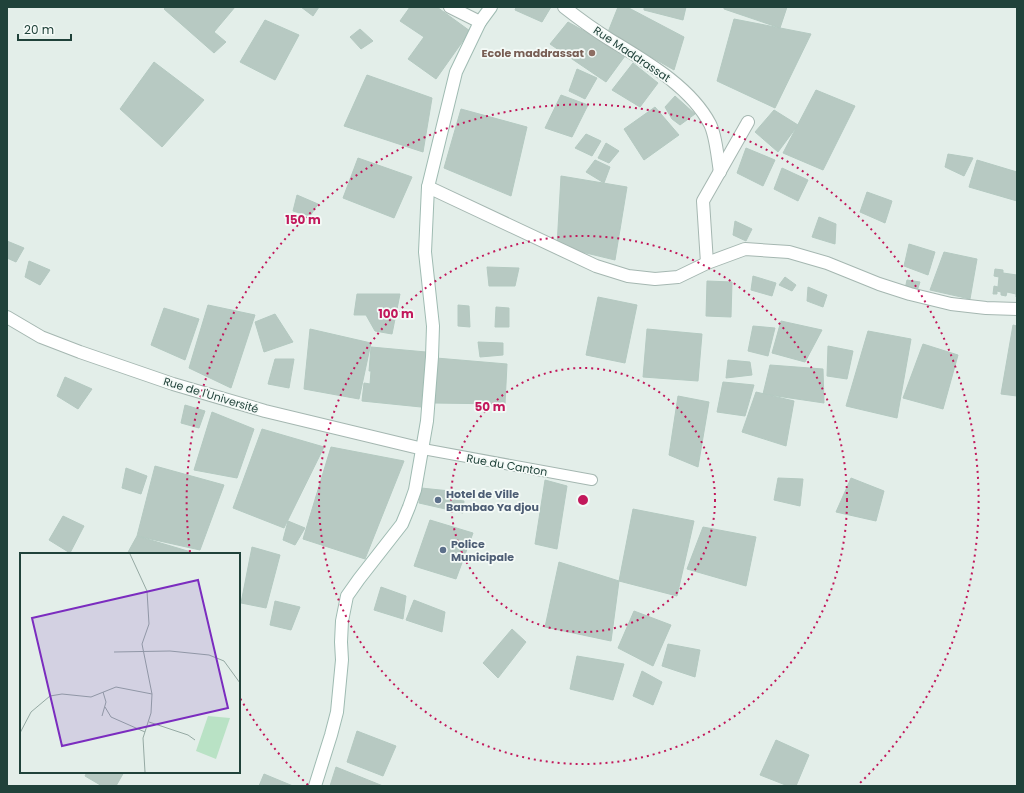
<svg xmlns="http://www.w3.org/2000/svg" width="1024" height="793" font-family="Poppins,sans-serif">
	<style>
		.building { fill: #b7c9c2; stroke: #b4c9c1 }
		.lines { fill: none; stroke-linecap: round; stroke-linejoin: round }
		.service-casing { stroke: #a5b7b1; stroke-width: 12 }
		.minor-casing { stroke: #a5b7b1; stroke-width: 14 }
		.secondary-casing { stroke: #9fbbb2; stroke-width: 14 }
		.service { stroke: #fff; stroke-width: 10 }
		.minor { stroke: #fff; stroke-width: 12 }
		.secondary { stroke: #fff; stroke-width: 12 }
		.ring { fill: none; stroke: #c2185b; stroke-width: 2; stroke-dasharray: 2 4 }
		.education-dot { fill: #8d6e63; stroke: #f4faf7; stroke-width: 1.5 }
		.service-dot { fill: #5c6f8a; stroke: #f4faf7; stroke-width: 1.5 }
		.labels { text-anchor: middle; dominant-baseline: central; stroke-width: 3.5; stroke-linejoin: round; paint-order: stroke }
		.education-label { font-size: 11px; font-weight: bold; fill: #785e54; stroke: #f4faf7; text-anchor: end }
		.street-label { font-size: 11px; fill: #20423a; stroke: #f4faf7 }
		.service-label { font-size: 11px; font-weight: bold; fill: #4e5e75; stroke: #f4faf7; text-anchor: start }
		.inset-road { fill: none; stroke: #95a9a3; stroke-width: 1 }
		.view { fill: #7b2cbf; fill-opacity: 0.15; stroke: #7b2cbf; stroke-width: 2 }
		.inset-edge { fill: none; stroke: #20423a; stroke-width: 2 }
		.centre { fill: #c2185b; stroke: #f4faf7; stroke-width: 2 }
		.ring-label { font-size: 12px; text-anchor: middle; font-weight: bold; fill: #c2185b; stroke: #f4faf7; stroke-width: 3.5; stroke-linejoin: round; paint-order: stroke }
	</style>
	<rect width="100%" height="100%" fill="#e3eee9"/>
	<g class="building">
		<polygon points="166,7 235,7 214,32 226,42 214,53 164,9"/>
		<polygon points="301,7 319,7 313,16"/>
		<polygon points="410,7 437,7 470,31 436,79 408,59 424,37 400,21"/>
		<polygon points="516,7 551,7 542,22 515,10"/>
		<polygon points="618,7 627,7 684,37 674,70 608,32"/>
		<polygon points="644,7 686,7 683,20 644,10"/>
		<polygon points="724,7 787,7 780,28 724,9"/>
		<polygon points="734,19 811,34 775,108 717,81"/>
		<polygon points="265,20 299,35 275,80 240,62"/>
		<polygon points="568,22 602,41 625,56 606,82 550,44"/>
		<polygon points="360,29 373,41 361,49 350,37"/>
		<polygon points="154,62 204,100 162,147 120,109"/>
		<polygon points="633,63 658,83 640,107 612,90"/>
		<polygon points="577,69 597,78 585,99 569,91"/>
		<polygon points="367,75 432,98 423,152 344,126"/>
		<polygon points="816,90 855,106 823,170 783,153"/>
		<polygon points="561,95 588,105 572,137 545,128"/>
		<polygon points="675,96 695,114 680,125 672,119 665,107"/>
		<polygon points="655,107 679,135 644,160 624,129"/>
		<polygon points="461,109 527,127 511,196 444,168"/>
		<polygon points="774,110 798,125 778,152 755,132"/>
		<polygon points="586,134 601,141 592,156 575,148"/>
		<polygon points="606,143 619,151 609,163 598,158"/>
		<polygon points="746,148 775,160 763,186 737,173"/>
		<polygon points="948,154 973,158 964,176 945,167"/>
		<polygon points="358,158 412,177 394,218 343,198"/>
		<polygon points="595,160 610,167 604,183 586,172"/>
		<polygon points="977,160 1017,172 1017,201 969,187"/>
		<polygon points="782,168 808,180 798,201 774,189"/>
		<polygon points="561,176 627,187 615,260 557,246"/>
		<polygon points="867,192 892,201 885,223 860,212"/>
		<polygon points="297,195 318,204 310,216 293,211"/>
		<polygon points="819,217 836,224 835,244 812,237"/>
		<polygon points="735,221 752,229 746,241 733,235"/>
		<polygon points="7,241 24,248 16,262 7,258"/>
		<polygon points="909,244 935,252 928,275 904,266"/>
		<polygon points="944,252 977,259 970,299 930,290"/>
		<polygon points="29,261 50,270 40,285 25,277"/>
		<polygon points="487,267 519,268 515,286 489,286"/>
		<polygon points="995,269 1003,270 1003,273 1017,275 1017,298 1016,297 1016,294 1007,292 1006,296 1001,295 1001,292 997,291 997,294 993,294 994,286 998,287 999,277 994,276"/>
		<polygon points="753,276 776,283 772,296 751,290"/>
		<polygon points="785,277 796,285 792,291 779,285"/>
		<polygon points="907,280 920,282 917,291 905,289"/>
		<polygon points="707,281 732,282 731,317 706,316"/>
		<polygon points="808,287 827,295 823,307 807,301"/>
		<polygon points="357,294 400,294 392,334 375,331 366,315 354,315"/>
		<polygon points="598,297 637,305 625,363 586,355"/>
		<polygon points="208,305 255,315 231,388 189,368"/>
		<polygon points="458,305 469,306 470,327 458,326"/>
		<polygon points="496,307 509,308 509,327 495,327"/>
		<polygon points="164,308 199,319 185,360 151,345"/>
		<polygon points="275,314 293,342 264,352 255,322"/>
		<polygon points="781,321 822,330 805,362 772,353"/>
		<polygon points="1013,325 1017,326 1017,396 1001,394"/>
		<polygon points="753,326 775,328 768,356 748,351"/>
		<polygon points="310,329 371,343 359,399 304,389"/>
		<polygon points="647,329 702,334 698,381 643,377"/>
		<polygon points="868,331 911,339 897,418 846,406"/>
		<polygon points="478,342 503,343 503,355 480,357"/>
		<polygon points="923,344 958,355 943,409 903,398"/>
		<polygon points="828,346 853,351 847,379 827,376"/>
		<polygon points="371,347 426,352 421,407 362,401 364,383 370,384 371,371 369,371"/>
		<polygon points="436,358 507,364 505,404 433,403"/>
		<polygon points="275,359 294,359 289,388 268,384"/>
		<polygon points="728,360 750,362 752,375 726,378"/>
		<polygon points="770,365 823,369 824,403 763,394"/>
		<polygon points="65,377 92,389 78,409 57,396"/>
		<polygon points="723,382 754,385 745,416 717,412"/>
		<polygon points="756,392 794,401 786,446 742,432"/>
		<polygon points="678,396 709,402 698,467 669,455"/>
		<polygon points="185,405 205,411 199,428 181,423"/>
		<polygon points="212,412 254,429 237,478 194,470"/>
		<polygon points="262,429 324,447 284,528 233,508"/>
		<polygon points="331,447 404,461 365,559 303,539"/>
		<polygon points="155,466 224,485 200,550 137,536"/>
		<polygon points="126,468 147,476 141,494 122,488"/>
		<polygon points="778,478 803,479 800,506 774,500"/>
		<polygon points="851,478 884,491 876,521 836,512"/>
		<polygon points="545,480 567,486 557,549 535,544"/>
		<polygon points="421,488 450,491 450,499 464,501 463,513 419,503"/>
		<polygon points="633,509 694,521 677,596 619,581"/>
		<polygon points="63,516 84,526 70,553 49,540"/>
		<polygon points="430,520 473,533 456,579 414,566"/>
		<polygon points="288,521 305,528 295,545 283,540"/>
		<polygon points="703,527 756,537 746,586 687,569"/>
		<polygon points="137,536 191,552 191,554 127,554"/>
		<polygon points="252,547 280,555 266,608 241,603"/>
		<polygon points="559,562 619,581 611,641 545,627"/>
		<polygon points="381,587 406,596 403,619 374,610"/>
		<polygon points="414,600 445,612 442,632 406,620"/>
		<polygon points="275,601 300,607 291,630 270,625"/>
		<polygon points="634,611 671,625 653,666 618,648"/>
		<polygon points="512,629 526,642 498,678 483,663"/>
		<polygon points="668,644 700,650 695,677 662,666"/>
		<polygon points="577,656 624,664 613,700 570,689"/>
		<polygon points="642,671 662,682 653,705 633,696"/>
		<polygon points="357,731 396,746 383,776 347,762"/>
		<polygon points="776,740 809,755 796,786 788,786 760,775"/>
		<polygon points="336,767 383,786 330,786"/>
		<polygon points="87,772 124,772 116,786 102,786 85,776"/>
		<polygon points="264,774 293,786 259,786"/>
	</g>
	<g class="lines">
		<g class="service-casing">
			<polyline id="service" points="423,449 592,480"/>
		</g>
		<g class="minor-casing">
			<g id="minor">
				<polyline points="450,7 480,22"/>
				<path d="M 564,7 C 578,18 593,29 609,39 C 645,61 690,86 710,124 C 712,128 713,132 714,136 C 717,148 718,160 720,172"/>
				<polyline points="428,187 596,266 628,276 655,279 678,277 707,263 745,249 789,252 827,263 879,284 910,294 951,304 986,308 1017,309"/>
				<polyline points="707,263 703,201 748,122"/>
				<polyline points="7,317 41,337 80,352 173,384 265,411 423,449"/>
			</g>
		</g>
		<g class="secondary-casing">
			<polyline id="secondary" points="315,786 331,735 337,712 342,660 341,642 342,621 347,596 359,579 402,524 409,507 415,490 427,421 432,357 433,326 425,252 428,187 456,72 480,22 491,7"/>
		</g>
		<use href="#service" class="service"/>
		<use href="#minor" class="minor"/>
		<use href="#secondary" class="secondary"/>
	</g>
	<g class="ring">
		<circle cx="583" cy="500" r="132"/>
		<circle cx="583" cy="500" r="264"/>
		<path d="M308 785A396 396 0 0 1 240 698M190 552A396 396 0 1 1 858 785"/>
	</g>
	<circle class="education-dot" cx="592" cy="53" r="4"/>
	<g class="service-dot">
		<circle cx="438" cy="500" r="4"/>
		<circle cx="443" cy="550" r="4"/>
	</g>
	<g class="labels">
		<g class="education-label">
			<text x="584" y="53">Ecole maddrassat</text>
		</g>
		<g class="street-label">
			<text transform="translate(632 54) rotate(34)">Rue Maddrassat</text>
			<text transform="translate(211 395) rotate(17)">Rue de l'Université</text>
			<text transform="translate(507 465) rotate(10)">Rue du Canton</text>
		</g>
		<g class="service-label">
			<text x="446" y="494">Hotel de Ville<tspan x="446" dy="13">Bambao Ya djou</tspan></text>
			<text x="451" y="544">Police<tspan x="451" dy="13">Municipale</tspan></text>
		</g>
	</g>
	<g transform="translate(20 553)">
		<rect width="220" height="220" fill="#e3eee9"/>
		<path d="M 188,163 L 210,165 L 196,206 L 176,198 Z" fill="#b9e2c5"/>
		<path class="inset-road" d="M 110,1 L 127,38 L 129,71 L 122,91 L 132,141 L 131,160 L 123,185 L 125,219M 94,99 L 150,98 L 189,102 L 204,108 L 220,130M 85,154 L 91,164 L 125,179M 82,163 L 86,149 L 83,139M 129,169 L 168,182 L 175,187M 0,180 L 11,159 L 30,143 L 42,141 L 71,144 L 96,134 L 132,141"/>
		<path class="view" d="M 178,27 L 208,155 L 42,193 L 12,65 Z"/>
		<rect width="220" height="220" class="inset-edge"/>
	</g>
	<circle cx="583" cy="500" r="6" class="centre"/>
	<g class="ring-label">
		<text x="303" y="224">150 m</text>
		<text x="396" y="318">100 m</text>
		<text x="490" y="411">50 m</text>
	</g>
	<rect width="1024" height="793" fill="none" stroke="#20423a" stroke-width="16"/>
	<path d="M18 34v6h53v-6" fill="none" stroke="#20423a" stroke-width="2"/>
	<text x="24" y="34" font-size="12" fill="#20423a" stroke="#f4faf7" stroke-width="3" paint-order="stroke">20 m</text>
</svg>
